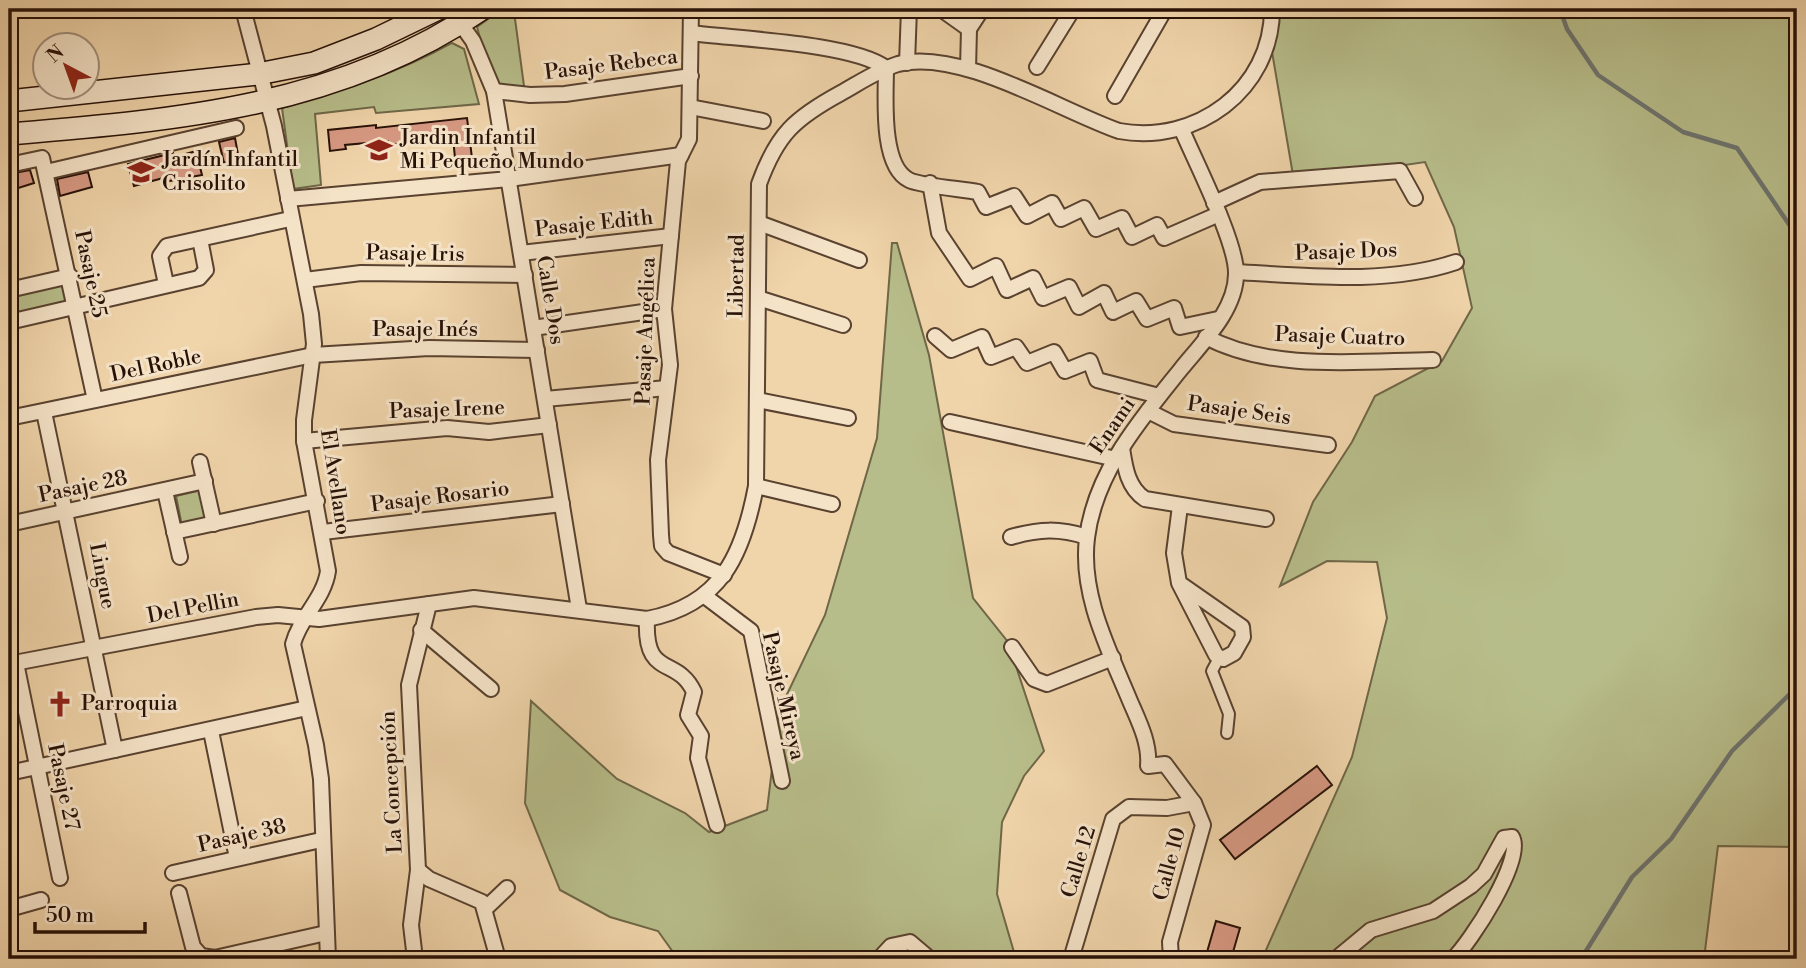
<svg xmlns="http://www.w3.org/2000/svg" width="1806" height="968" font-family="'Libre Bodoni',serif">
	<style>
		.green { fill: #b7bd8a; stroke: #6f6748; stroke-width: 2 }
		.lines { fill: none; stroke-linecap: round; stroke-linejoin: round }
		.stream { stroke: #6e746f; stroke-width: 4.5 }
		.building { fill: #d79983; stroke: #271107; stroke-width: 2 }
		.pedestrian-casing { stroke: #594230; stroke-width: 14 }
		.minor-casing { stroke: #594230; stroke-width: 18 }
		.secondary-casing { stroke: #271107; stroke-width: 24 }
		.pedestrian { stroke: #f5e3c8; stroke-width: 10 }
		.minor { stroke: #f5e3c8; stroke-width: 14 }
		.secondary { stroke: #f5e3c8; stroke-width: 21 }
		.labels { text-anchor: middle; dominant-baseline: central; stroke-width: 6; stroke-linejoin: round; paint-order: stroke }
		.street-label { font-size: 21px; fill: #271107; stroke: #f5e3c8 }
		.poi-label { font-size: 21px; fill: #271107; stroke: #f5e3c8; text-anchor: start }
	</style>
	<rect width="100%" height="100%" fill="#f0d4aa"/>
	<filter id="stains"><feTurbulence type="fractalNoise" baseFrequency=".00286" numOctaves="4"/><feColorMatrix values="0 0 0 0 .2 0 0 0 0 .09 0 0 0 0 .02 0 0 0 .5 -.17"/></filter>
	<radialGradient id="worn" r=".72"><stop offset=".6" stop-color="#630" stop-opacity="0"/><stop offset="1" stop-color="#630" stop-opacity=".3"/></radialGradient>
	<g class="green">
		<polygon points="502,9 527,9 515,19 524,86 494,90 477,27"/>
		<polygon points="1271,9 1797,9 1797,847 1718,846 1704,959 1262,959 1352,757 1387,618 1377,562 1327,561 1280,586 1313,502 1352,442 1375,396 1442,361 1472,308 1454,227 1425,162 1294,181 1271,46"/>
		<path d="M 452,43 L 464,49 L 479,104 L 376,113 L 374,107 L 315,114 L 321,185 L 293,189 L 282,108 C 342,91 398,73 452,43 Z"/>
		<polygon points="892,243 897,243 929,355 973,598 1008,642 1044,751 1024,776 1002,822 997,894 1016,959 678,959 658,931 610,917 560,890 525,803 531,701 617,779 685,813 709,832 767,810 779,711 825,615 877,438"/>
		<polygon points="63,282 68,303 9,317 9,294"/>
		<polygon points="201,490 208,520 182,526 176,496"/>
	</g>
	<g class="lines">
		<g class="stream">
			<polyline points="1560,9 1567,29 1598,75 1683,132 1737,148 1797,236"/>
			<polyline points="1581,959 1632,877 1671,839 1732,751 1797,687"/>
		</g>
	</g>
	<g class="building">
		<polygon points="467,118 473,166 456,168 453,138 389,145 388,141 345,145 346,149 330,151 328,130 376,125 376,128"/>
		<polygon points="235,138 239,160 224,163 219,142"/>
		<polygon points="196,151 202,175 164,182 163,178 134,186 128,164 173,153 175,157"/>
		<polygon points="30,170 34,183 9,191 9,174"/>
		<polygon points="88,172 92,187 60,196 57,179"/>
		<polygon points="1317,766 1332,785 1235,859 1220,840"/>
		<polygon points="1216,921 1240,928 1231,959 1205,959"/>
	</g>
	<g class="lines">
		<g class="pedestrian-casing">
			<polyline id="pedestrian" points="1219,658 1212,671 1229,714 1227,733"/>
		</g>
		<g class="minor-casing">
			<g id="minor">
				<path d="M 243,9 L 274,126 L 311,314 L 314,344 L 304,420 L 304,441 L 328,571 C 324,599 300,617 293,644 L 316,745 L 321,779 L 328,959"/>
				<polyline points="450,9 473,41 494,91 579,609"/>
				<polyline points="691,9 689,139 678,161 664,309 670,365 658,460 661,535 662,546 668,553 724,575"/>
				<polyline points="941,9 969,29 982,9"/>
				<path d="M 691,33 C 737,39 853,43 886,68 C 886,95 880,166 909,180 C 921,186 962,189 978,192 L 986,207 L 1014,196 L 1027,216 L 1052,203 L 1061,219 L 1084,208 L 1096,229 L 1122,218 L 1132,237 L 1157,225 L 1164,238 L 1219,214"/>
				<polyline points="907,63 909,9"/>
				<polyline points="1037,67 1073,9"/>
				<polyline points="968,69 969,29"/>
				<polyline points="494,91 530,95 565,94 691,76"/>
				<polyline points="1115,96 1165,9"/>
				<polyline points="690,107 763,121"/>
				<polyline points="9,165 42,158 95,400"/>
				<polyline points="46,172 236,128"/>
				<polyline points="930,183 939,233 970,279 996,266 1007,290 1033,278 1043,298 1069,287 1079,307 1104,293 1113,312 1136,301 1147,319 1174,308 1180,327 1218,319"/>
				<polyline points="288,199 509,179 681,155"/>
				<polyline points="1214,203 1260,182 1400,171 1415,198"/>
				<polyline points="759,223 859,260"/>
				<polyline points="521,253 671,236"/>
				<path d="M 1237,272 C 1307,276 1388,285 1456,262"/>
				<polyline points="305,280 361,273 525,275"/>
				<polyline points="166,284 160,256 167,246 290,219"/>
				<polyline points="9,290 70,276"/>
				<polyline points="758,298 843,325"/>
				<polyline points="9,322 199,278 206,270 200,239"/>
				<polyline points="533,328 664,309"/>
				<polyline points="935,336 951,350 982,337 991,357 1016,347 1027,363 1054,352 1065,371 1090,361 1097,380 1159,396"/>
				<path d="M 1206,337 C 1272,372 1361,361 1433,360"/>
				<polyline points="545,399 667,388"/>
				<polyline points="757,400 848,418"/>
				<polyline points="1148,411 1174,424 1328,445"/>
				<polyline points="44,412 115,750"/>
				<polyline points="9,418 313,355 429,348 537,350"/>
				<polyline points="950,422 1116,459"/>
				<polyline points="304,441 447,428 489,432 549,425"/>
				<path d="M 1122,448 C 1125,468 1128,488 1145,499 L 1266,519"/>
				<polyline points="200,462 214,524"/>
				<polyline points="756,486 832,504"/>
				<polyline points="165,491 180,557"/>
				<polyline points="9,524 205,481"/>
				<polyline points="174,532 317,501"/>
				<polyline points="323,532 562,504"/>
				<path d="M 1011,537 C 1039,529 1059,528 1087,537"/>
				<polyline points="1179,583 1216,655 1223,659 1234,653 1243,637 1242,627 1179,583 1174,553 1180,506"/>
				<polyline points="706,597 751,631 782,781"/>
				<path d="M 647,619 C 644,680 677,655 694,692 L 688,715 L 701,736 L 698,758 L 717,825"/>
				<polyline points="421,630 491,689"/>
				<polyline points="1012,647 1034,679 1047,684 1113,658"/>
				<polyline points="16,663 60,878"/>
				<path d="M 9,664 L 256,617 L 278,615 L 319,619 L 474,598 L 647,619 C 721,605 743,555 756,486 L 759,184 C 777,134 795,118 841,93 C 859,83 878,70 898,64 C 960,48 1059,110 1119,131 C 1196,145 1272,90 1272,9"/>
				<polyline points="211,731 237,858"/>
				<polyline points="9,773 307,708"/>
				<polyline points="418,870 429,879 482,902 498,959"/>
				<polyline points="173,873 321,840"/>
				<polyline points="179,893 193,947 201,956 215,958 326,933"/>
				<polyline points="9,909 41,900"/>
				<polyline points="485,909 507,888"/>
				<polyline points="415,959 411,925 418,870 409,685 429,604"/>
				<polyline points="879,959 891,946 910,942 930,959"/>
				<polyline points="1071,959 1113,819 1129,807 1167,808 1194,803"/>
				<path d="M 1171,959 L 1170,942 L 1203,825 L 1194,803 L 1165,764 L 1148,766 C 1150,743 1139,722 1130,701 C 1109,650 1080,595 1087,538 C 1095,472 1141,419 1181,369 C 1202,343 1236,310 1236,274 C 1237,243 1195,161 1182,130"/>
				<path d="M 1336,959 L 1371,930 L 1433,911 L 1471,886 L 1484,874 L 1504,838 L 1512,837 C 1525,859 1470,943 1453,959"/>
			</g>
		</g>
		<g class="secondary-casing">
			<g id="secondary">
				<polyline points="9,101 258,74 314,63 376,39 438,9"/>
				<path d="M 9,134 C 177,120 339,107 482,9"/>
			</g>
		</g>
		<use href="#pedestrian" class="pedestrian"/>
		<use href="#minor" class="minor"/>
		<use href="#secondary" class="secondary"/>
	</g>
	<defs>
		<g id="school-bare" transform="scale(2.1)"><path d="M0-5L7-2L0 1L-7-2ZM-4 1L0 2.5L4 1V4Q0 6-4 4Z" fill="#8f2418" stroke="#f5e3c8" stroke-width="2.5" paint-order="stroke"/></g>
		<g id="church-bare" transform="scale(2.1)"><path d="M-1.2-6h2.4v3.5h3.3v2.4h-3.3V6h-2.4V-.1h-3.3v-2.4h3.3Z" fill="#8f2418" stroke="#f5e3c8" stroke-width="2.5" paint-order="stroke"/></g>
	</defs>
	<g fill-rule="evenodd">
		<use href="#school-bare" x="379" y="150"/>
		<use href="#school-bare" x="141" y="172"/>
		<use href="#church-bare" x="60" y="704"/>
	</g>
	<g class="labels">
		<g class="street-label">
			<text transform="translate(611 65) rotate(-7)">Pasaje Rebeca</text>
			<text transform="translate(594 224) rotate(-6)">Pasaje Edith</text>
			<text transform="translate(1346 252) rotate(-2)">Pasaje Dos</text>
			<text transform="translate(415 254) rotate(1)">Pasaje Iris</text>
			<text transform="translate(90 274) rotate(78)">Pasaje 25</text>
			<text transform="translate(737 276) rotate(-89)">Libertad</text>
			<text transform="translate(550 300) rotate(81)">Calle Dos</text>
			<text x="425" y="330">Pasaje Inés</text>
			<text transform="translate(646 331) rotate(-88)">Pasaje Angélica</text>
			<text transform="translate(1340 337) rotate(2)">Pasaje Cuatro</text>
			<text transform="translate(156 366) rotate(-12)">Del Roble</text>
			<text transform="translate(447 410) rotate(-2)">Pasaje Irene</text>
			<text transform="translate(1239 411) rotate(8)">Pasaje Seis</text>
			<text transform="translate(1113 426) rotate(-56)">Enami</text>
			<text transform="translate(335 482) rotate(81)">El Avellano</text>
			<text transform="translate(83 487) rotate(-12)">Pasaje 28</text>
			<text transform="translate(440 497) rotate(-7)">Pasaje Rosario</text>
			<text transform="translate(102 576) rotate(79)">Lingue</text>
			<text transform="translate(193 608) rotate(-11)">Del Pellin</text>
			<text transform="translate(783 696) rotate(77)">Pasaje Mireya</text>
			<text transform="translate(392 782) rotate(-93)">La Concepción</text>
			<text transform="translate(63 787) rotate(78)">Pasaje 27</text>
			<text transform="translate(242 836) rotate(-13)">Pasaje 38</text>
			<text transform="translate(1079 862) rotate(-73)">Calle 12</text>
			<text transform="translate(1170 864) rotate(-75)">Calle 10</text>
		</g>
		<g class="poi-label">
			<text x="400" y="138">Jardin Infantil<tspan x="400" dy="24">Mi Pequeño Mundo</tspan></text>
			<text x="162" y="160">Jardín Infantil<tspan x="162" dy="24">Crisolito</tspan></text>
			<text x="81" y="704">Parroquia</text>
		</g>
	</g>
	<rect width="1806" height="968" fill="none" stroke="#f0d4aa" stroke-width="35"/>
	<rect x="10" y="10" width="1785" height="947" fill="none" stroke="#271107" stroke-width="3.5"/>
	<rect x="18" y="18" width="1771" height="933" fill="none" stroke="#271107" stroke-width="2"/>
	<g transform="translate(66 66) rotate(319)"><circle r="33" fill="#f5e3c8" stroke="#a38f7b" stroke-width="2"/>
	<path d="M0-5L12 26L0 18L-12 26Z" fill="#8f2418"/>
	<text y="-10" font-size="19" font-weight="bold" text-anchor="middle" fill="#271107">N</text>
	</g>
	<path d="M35 922v10h110v-10" fill="none" stroke="#271107" stroke-width="3.5"/>
	<text x="46" y="922" font-size="21" fill="#271107" stroke="#f5e3c8" stroke-width="5" paint-order="stroke">50 m</text>
	<rect width="100%" height="100%" filter="url(#stains)"/>
	<rect width="100%" height="100%" fill="url(#worn)"/>
</svg>
